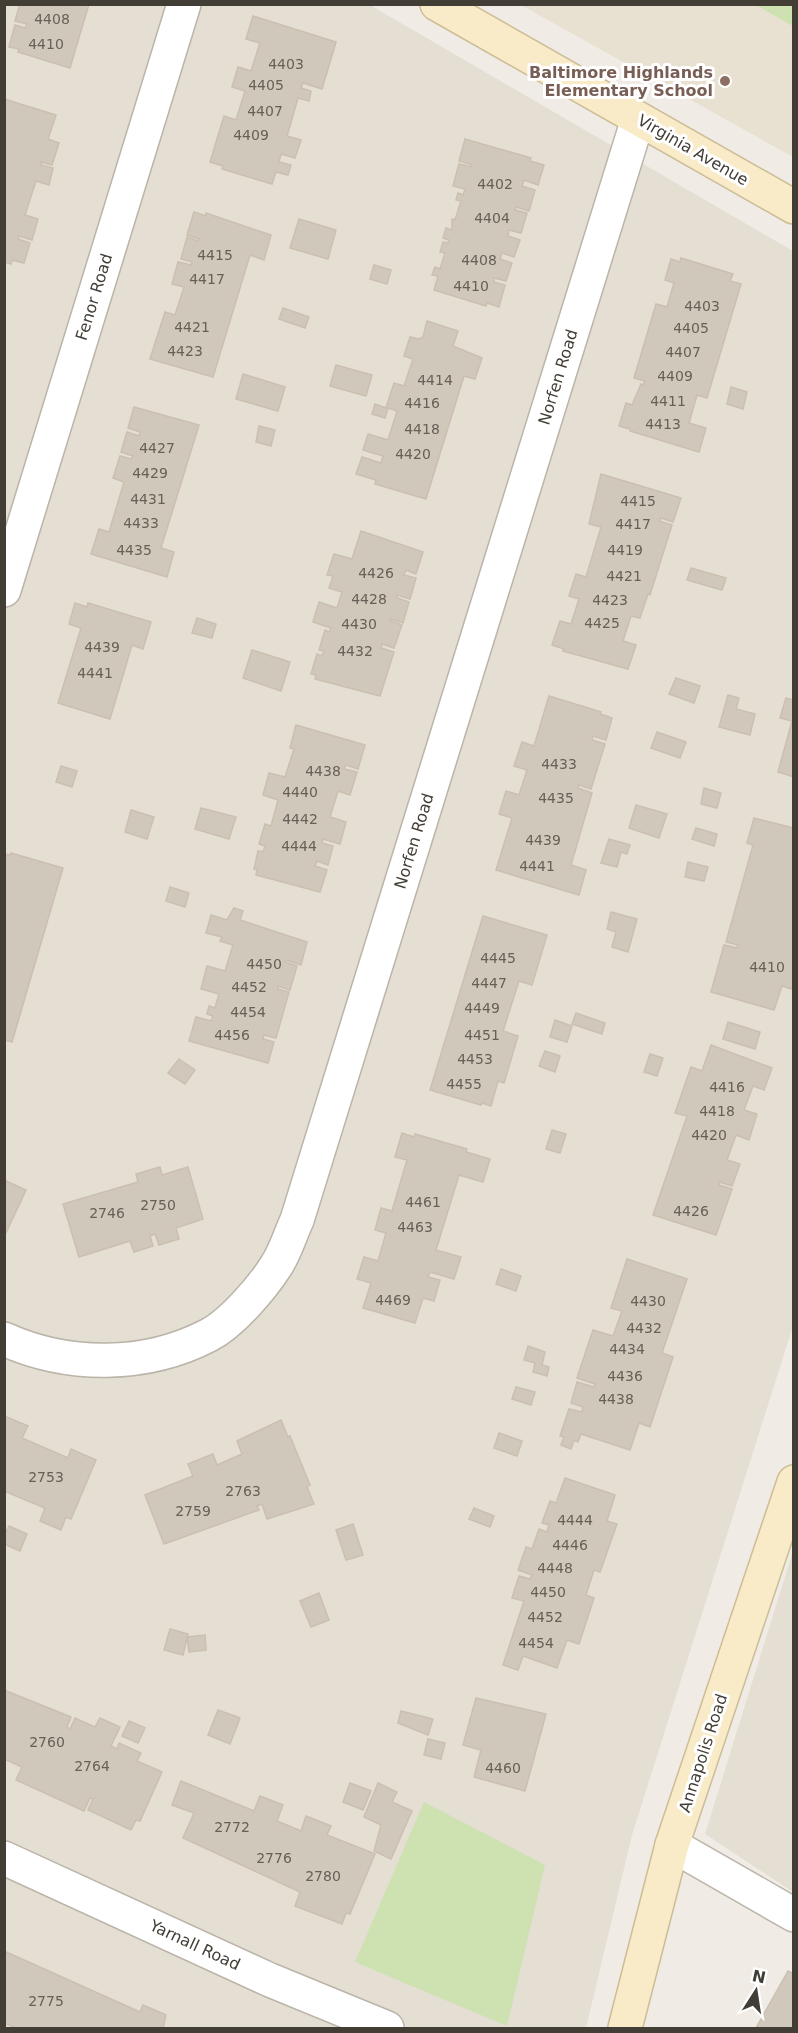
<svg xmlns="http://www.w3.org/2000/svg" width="798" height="2033" font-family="'DejaVu Sans',sans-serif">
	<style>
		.residential { fill: #e4ded3 }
		.education { fill: #e8e0d0 }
		.green { fill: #cde1b1 }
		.building { fill: #d1c8bc; stroke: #cbbfb0; stroke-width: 1.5 }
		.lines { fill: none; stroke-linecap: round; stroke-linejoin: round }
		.street-casing { stroke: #bbb4a9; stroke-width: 36 }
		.secondary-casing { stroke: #ccbd98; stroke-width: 36 }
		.street { stroke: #fff; stroke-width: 33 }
		.secondary { stroke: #f9ebc7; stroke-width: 33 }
		.education-dot { fill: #8d6e63; stroke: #fff; stroke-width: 2 }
		.labels { text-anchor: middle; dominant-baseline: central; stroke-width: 6; stroke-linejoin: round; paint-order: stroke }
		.number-label { font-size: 14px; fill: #666057 }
		.education-label { font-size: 16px; font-weight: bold; fill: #785e54; stroke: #fff; text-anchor: end }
		.street-label { font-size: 16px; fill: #423d35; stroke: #fff }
	</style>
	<rect width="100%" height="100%" fill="#f0ece5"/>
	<g class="residential">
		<polygon points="5,5 370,5 793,251 793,1326 632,1835 586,2028 5,2028"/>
		<polygon points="793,1551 793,1892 705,1834"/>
	</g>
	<polygon class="education" points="521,5 793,5 793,157"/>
	<g class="green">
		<polygon points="756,5 793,5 793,26"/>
		<polygon points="424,1802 545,1865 507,2026 355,1962"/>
	</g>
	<g class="building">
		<polygon points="20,4 89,4 70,68 18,52 19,49 9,47 15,25 25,28 27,24 15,21"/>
		<polygon points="253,16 336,42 322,89 303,83 301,88 311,91 309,101 298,98 287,136 301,140 295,158 281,154 279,162 291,165 288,175 276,172 272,184 222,169 223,166 210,162 224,116 236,120 245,91 232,87 238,67 251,71 260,43 246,39"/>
		<polygon points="4,99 56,115 48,139 59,143 52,165 41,162 41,165 53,168 49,185 36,181 25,215 38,219 32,240 19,236 18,239 30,243 24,263 12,260 11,264 4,262"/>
		<polygon points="465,139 531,158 530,161 544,165 538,185 524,180 522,186 535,190 529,211 516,207 515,210 527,213 521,233 509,230 508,236 520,240 514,257 502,253 500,259 512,263 506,281 494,278 494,282 505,285 499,307 487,303 486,306 434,290 438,276 432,275 435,267 440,269 445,253 440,252 443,242 448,243 449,240 443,238 446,228 452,230 452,219 455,220 461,201 456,200 458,193 463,195 465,189 453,186 459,164 471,167 472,165 459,161"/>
		<polygon points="194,212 206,216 206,213 271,235 264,260 250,255 213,377 150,359 165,312 175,315 184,287 172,284 178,262 191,265 192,262 181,259 187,237 198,241 199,239 187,235"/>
		<polygon points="299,219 336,230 328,259 290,248"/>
		<polygon points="681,258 733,274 730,281 741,284 707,398 697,395 689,423 706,428 699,452 630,431 630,429 619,426 626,403 632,405 641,384 643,385 645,381 634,378 656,304 667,307 674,283 665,280 671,259 680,262"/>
		<polygon points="374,265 391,270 387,284 370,279"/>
		<polygon points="283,308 309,317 305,328 279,319"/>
		<polygon points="427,321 458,331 453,346 482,358 475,379 464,376 426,499 375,484 376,480 356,474 362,457 381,463 383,456 363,450 368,434 388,440 397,411 388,408 385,418 372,414 375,404 386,408 394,383 404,386 413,359 404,356 410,337 419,339 423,337"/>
		<polygon points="336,365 372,375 366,396 330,386"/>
		<polygon points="243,374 285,387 278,411 236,399"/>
		<polygon points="731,387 747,392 743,409 727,404"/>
		<polygon points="134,407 199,425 161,548 174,552 167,577 91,554 99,529 109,532 124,482 113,478 120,456 131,459 133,456 121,452 127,432 139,436 140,432 128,428"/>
		<polygon points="259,426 275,430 271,446 256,442"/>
		<polygon points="601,474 681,498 673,522 661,518 659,521 672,525 650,595 648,594 640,618 631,616 623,641 636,645 628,669 563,651 564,649 552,645 560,621 571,624 579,599 569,596 576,574 586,577 601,527 589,524"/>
		<polygon points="361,531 423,552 416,574 406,570 404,575 416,578 410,599 397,595 397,598 409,602 403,623 390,619 390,621 402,625 394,648 382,644 381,648 394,652 380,696 315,679 316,675 311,674 317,654 322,656 324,651 319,650 325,630 329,632 331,628 313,622 319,602 337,608 342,592 329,588 333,576 327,575 334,554 352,559"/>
		<polygon points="691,568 726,578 722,590 687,580"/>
		<polygon points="75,603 87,607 88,603 151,622 143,649 132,645 110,719 58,703 81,628 69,624"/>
		<polygon points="197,618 216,624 212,638 192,633"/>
		<polygon points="252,650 290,662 281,691 243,678"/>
		<polygon points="676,678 700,686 694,703 669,694"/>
		<polygon points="728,695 739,698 736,709 755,714 750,735 719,727"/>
		<polygon points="549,696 601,712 600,714 612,718 606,740 593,736 592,740 605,744 591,789 579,785 578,788 592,793 571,865 586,870 579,895 496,870 512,818 499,814 506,791 519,795 527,770 514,766 522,742 534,746"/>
		<polygon points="786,698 794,700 794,777 778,772 792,721 780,718"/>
		<polygon points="296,725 365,745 358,769 346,765 344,769 357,772 350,795 338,791 330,817 346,822 340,844 323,839 322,843 333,846 328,865 317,861 315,866 327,870 320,892 256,875 257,870 254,869 258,851 263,852 265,846 259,844 265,824 271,826 278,800 263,795 269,773 285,777 294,749 290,748"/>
		<polygon points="657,732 686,742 680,758 651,748"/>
		<polygon points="61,766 77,771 72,787 56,782"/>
		<polygon points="704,788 721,793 717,808 701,804"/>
		<polygon points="636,805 667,814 659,838 629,828"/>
		<polygon points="201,808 236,817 229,839 195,829"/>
		<polygon points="131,810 154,817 147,839 125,832"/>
		<polygon points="754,818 794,828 794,985 792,989 782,986 774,1010 711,992 724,945 737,948 738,945 726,942 753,845 747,843"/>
		<polygon points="696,828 717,834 714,846 692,839"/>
		<polygon points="609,839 630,845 627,854 621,852 617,867 601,863"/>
		<polygon points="11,853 63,868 12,1042 4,1040 4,854 11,855"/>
		<polygon points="688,862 708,867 704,881 685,877"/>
		<polygon points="170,887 189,893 185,907 166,901"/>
		<polygon points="234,908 243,911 240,920 307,942 301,965 286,960 285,962 297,966 290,990 278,986 278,989 289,992 276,1038 264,1035 263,1039 274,1042 268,1063 189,1041 196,1017 211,1021 213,1016 207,1014 209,1006 215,1008 219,994 201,989 207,966 225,971 233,945 220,941 222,937 206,933 211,915 227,920"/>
		<polygon points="611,912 637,919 628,952 612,947 616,932 607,929"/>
		<polygon points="483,916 547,935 532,985 519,981 503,1031 518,1036 504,1083 498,1081 491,1106 482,1103 481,1105 430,1090"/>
		<polygon points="576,1013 605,1023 602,1034 572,1024"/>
		<polygon points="555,1020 572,1026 567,1042 550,1037"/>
		<polygon points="728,1022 760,1032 755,1049 723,1039"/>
		<polygon points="711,1045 772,1068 764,1090 753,1086 744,1110 757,1114 749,1140 736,1135 727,1160 740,1164 732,1186 720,1182 719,1185 732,1189 716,1235 653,1215 687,1116 675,1113 691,1067 702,1071"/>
		<polygon points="545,1051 560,1056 555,1072 539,1066"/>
		<polygon points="650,1054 663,1058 657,1076 644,1072"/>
		<polygon points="179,1059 195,1070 185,1084 168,1073"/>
		<polygon points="552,1130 566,1134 560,1153 546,1149"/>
		<polygon points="402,1133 414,1137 415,1134 467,1149 466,1152 490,1159 483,1182 459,1175 436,1250 461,1257 454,1279 430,1272 428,1277 440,1280 434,1301 423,1298 415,1323 363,1308 371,1283 357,1279 364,1257 378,1261 386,1233 375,1230 381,1208 392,1211 407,1160 395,1157"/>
		<polygon points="160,1167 162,1175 188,1167 203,1219 176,1228 179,1239 159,1245 155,1234 150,1236 153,1246 134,1252 130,1241 79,1257 63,1204 138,1182 136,1174"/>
		<polygon points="4,1180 26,1190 4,1237"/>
		<polygon points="627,1259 687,1279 662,1353 673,1357 650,1427 639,1423 630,1450 581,1434 578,1442 574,1440 571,1449 561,1445 564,1437 560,1436 569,1409 582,1412 583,1407 571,1403 577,1382 594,1387 595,1384 577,1378 593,1330 613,1336 622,1311 611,1308"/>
		<polygon points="501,1269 521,1276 516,1291 496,1284"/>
		<polygon points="528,1346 545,1352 542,1365 549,1367 547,1376 533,1372 535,1363 524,1360"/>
		<polygon points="516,1387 535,1392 531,1405 512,1399"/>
		<polygon points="4,1416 28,1426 22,1438 68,1458 71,1449 96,1460 71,1519 66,1517 61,1530 40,1521 45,1508 4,1491"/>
		<polygon points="281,1420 288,1437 290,1436 310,1485 307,1487 314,1504 267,1519 262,1504 257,1506 259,1510 164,1544 145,1495 193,1476 188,1464 213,1454 217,1465 242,1454 237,1441"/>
		<polygon points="499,1433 522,1441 517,1456 494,1448"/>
		<polygon points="565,1478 615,1495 607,1521 617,1524 600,1572 594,1570 586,1595 594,1598 579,1644 567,1640 557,1668 523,1656 518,1670 503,1665 524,1601 512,1598 519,1576 530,1579 532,1575 518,1570 526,1547 532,1549 539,1529 547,1532 549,1525 542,1523 550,1501 556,1503"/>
		<polygon points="474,1508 494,1516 490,1527 469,1519"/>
		<polygon points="353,1524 363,1555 346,1560 336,1530"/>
		<polygon points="9,1526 27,1534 20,1551 4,1544 4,1536"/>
		<polygon points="319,1593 329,1620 311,1627 300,1601"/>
		<polygon points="170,1629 188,1634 183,1655 164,1650"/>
		<polygon points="205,1635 206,1650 189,1652 187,1637"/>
		<polygon points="4,1690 71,1717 67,1727 70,1729 75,1718 95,1727 100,1718 120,1727 111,1746 117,1749 119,1743 141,1753 137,1761 162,1772 140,1821 136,1820 131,1830 88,1810 93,1799 90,1798 84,1811 16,1780 22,1767 4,1759"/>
		<polygon points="476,1698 546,1714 525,1791 474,1777 481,1750 463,1745"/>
		<polygon points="218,1710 240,1718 230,1744 208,1735"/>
		<polygon points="401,1711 433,1719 428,1735 398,1723"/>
		<polygon points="129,1721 145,1728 138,1743 122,1736"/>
		<polygon points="428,1739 445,1743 441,1759 424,1755"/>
		<polygon points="181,1781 254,1811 260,1796 283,1805 277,1821 301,1831 306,1816 331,1826 327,1835 375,1854 350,1914 346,1913 342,1924 295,1906 300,1892 183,1838 194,1813 172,1805"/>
		<polygon points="350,1783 371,1791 363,1810 343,1802"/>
		<polygon points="378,1783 397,1792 392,1802 412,1811 391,1859 374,1851 381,1825 364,1817"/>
		<polygon points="4,1951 140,2012 143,2005 166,2015 163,2028 16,2028 4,2023"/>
		<polygon points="788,1971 794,1974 794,2028 756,2028"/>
	</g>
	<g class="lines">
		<g class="street-casing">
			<g id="street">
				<polyline points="4,590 184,4"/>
				<path d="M 4,1339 C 68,1368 146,1368 209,1335 C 232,1323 262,1288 276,1266 C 285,1253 290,1235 297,1220 L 638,119"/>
				<polyline points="672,1845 794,1915"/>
				<polyline points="4,1858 270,1980 387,2028"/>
			</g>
		</g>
		<g class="secondary-casing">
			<g id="secondary">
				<polyline points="437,4 794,207"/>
				<polyline points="625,2028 672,1845 794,1482"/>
			</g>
		</g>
		<use href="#street" class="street"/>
		<use href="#secondary" class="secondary"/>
	</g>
	<circle class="education-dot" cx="725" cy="81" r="6"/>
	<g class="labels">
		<g class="number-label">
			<text x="52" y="19">4408</text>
			<text x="46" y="44">4410</text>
			<text x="286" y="64">4403</text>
			<text x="266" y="85">4405</text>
			<text x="265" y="111">4407</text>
			<text x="251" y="135">4409</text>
			<text x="495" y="184">4402</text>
			<text x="492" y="218">4404</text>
			<text x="215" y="255">4415</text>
			<text x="479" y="260">4408</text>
			<text x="207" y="279">4417</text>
			<text x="471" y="286">4410</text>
			<text x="702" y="306">4403</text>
			<text x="192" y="327">4421</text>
			<text x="691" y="328">4405</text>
			<text x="185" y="351">4423</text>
			<text x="683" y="352">4407</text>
			<text x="675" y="376">4409</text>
			<text x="435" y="380">4414</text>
			<text x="668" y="401">4411</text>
			<text x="422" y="403">4416</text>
			<text x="663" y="424">4413</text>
			<text x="422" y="429">4418</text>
			<text x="157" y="448">4427</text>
			<text x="413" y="454">4420</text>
			<text x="150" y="473">4429</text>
			<text x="148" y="499">4431</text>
			<text x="638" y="501">4415</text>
			<text x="141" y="523">4433</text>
			<text x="633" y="524">4417</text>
			<text x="134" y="550">4435</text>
			<text x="625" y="550">4419</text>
			<text x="376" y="573">4426</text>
			<text x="624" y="576">4421</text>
			<text x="369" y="599">4428</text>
			<text x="610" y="600">4423</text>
			<text x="602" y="623">4425</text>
			<text x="359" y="624">4430</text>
			<text x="102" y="647">4439</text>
			<text x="355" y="651">4432</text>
			<text x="95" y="673">4441</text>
			<text x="559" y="764">4433</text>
			<text x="323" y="771">4438</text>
			<text x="300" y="792">4440</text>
			<text x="556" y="798">4435</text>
			<text x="300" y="819">4442</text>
			<text x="543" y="840">4439</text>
			<text x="299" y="846">4444</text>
			<text x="537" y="866">4441</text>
			<text x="498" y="958">4445</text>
			<text x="264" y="964">4450</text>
			<text x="767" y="967">4410</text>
			<text x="489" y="983">4447</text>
			<text x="249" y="987">4452</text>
			<text x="482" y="1008">4449</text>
			<text x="248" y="1012">4454</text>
			<text x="232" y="1035">4456</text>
			<text x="482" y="1035">4451</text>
			<text x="475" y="1059">4453</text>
			<text x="464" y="1084">4455</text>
			<text x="727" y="1087">4416</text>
			<text x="717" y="1111">4418</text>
			<text x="709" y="1135">4420</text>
			<text x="423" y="1202">4461</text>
			<text x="158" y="1205">2750</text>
			<text x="691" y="1211">4426</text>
			<text x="107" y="1213">2746</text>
			<text x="415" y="1227">4463</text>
			<text x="393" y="1300">4469</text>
			<text x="648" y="1301">4430</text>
			<text x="644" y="1328">4432</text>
			<text x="627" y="1349">4434</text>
			<text x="625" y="1376">4436</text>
			<text x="616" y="1399">4438</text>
			<text x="46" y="1477">2753</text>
			<text x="243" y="1491">2763</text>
			<text x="193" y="1511">2759</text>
			<text x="575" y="1520">4444</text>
			<text x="570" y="1545">4446</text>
			<text x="555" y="1568">4448</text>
			<text x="548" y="1592">4450</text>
			<text x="545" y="1617">4452</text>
			<text x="536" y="1643">4454</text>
			<text x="47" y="1742">2760</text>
			<text x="92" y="1766">2764</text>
			<text x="503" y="1768">4460</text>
			<text x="232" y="1827">2772</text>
			<text x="274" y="1858">2776</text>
			<text x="323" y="1876">2780</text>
			<text x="46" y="2001">2775</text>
		</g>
		<g class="education-label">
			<text x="713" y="72">Baltimore Highlands<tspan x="713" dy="18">Elementary School</tspan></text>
		</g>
		<g class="street-label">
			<text transform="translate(693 150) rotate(30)">Virginia Avenue</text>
			<text transform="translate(94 297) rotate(-73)">Fenor Road</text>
			<text transform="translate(558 377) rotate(-73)">Norfen Road</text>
			<text transform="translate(414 841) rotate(-73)">Norfen Road</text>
			<text transform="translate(703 1753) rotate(-72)">Annapolis Road</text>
			<text transform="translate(195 1945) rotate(25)">Yarnall Road</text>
		</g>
	</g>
	<rect width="798" height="2033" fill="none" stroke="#423d35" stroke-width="12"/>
	<g transform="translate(756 1991) rotate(12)" stroke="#ffffff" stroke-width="4.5" paint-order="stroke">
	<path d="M0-4.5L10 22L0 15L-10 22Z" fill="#423d35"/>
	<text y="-9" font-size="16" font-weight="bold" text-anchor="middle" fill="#423d35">N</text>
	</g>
</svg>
